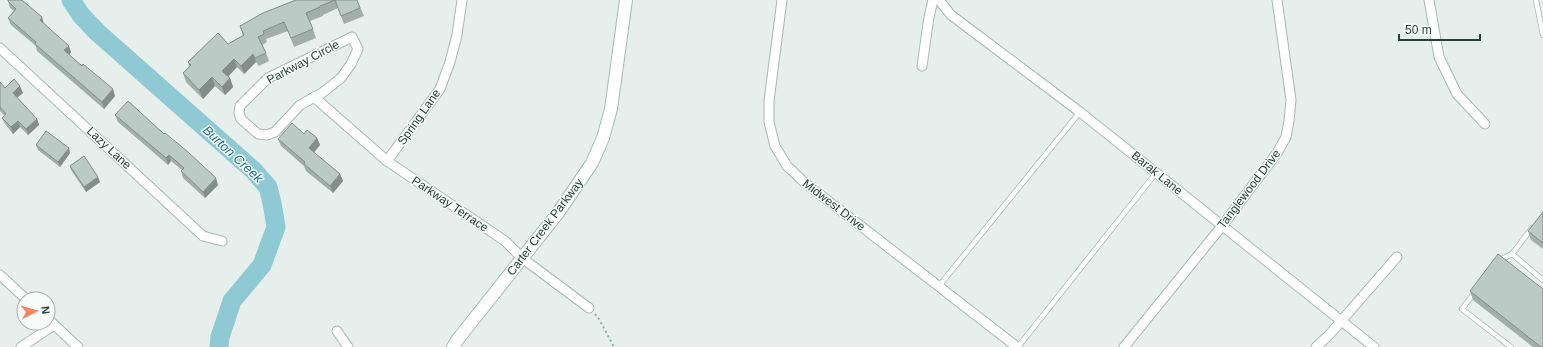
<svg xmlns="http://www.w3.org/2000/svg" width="1543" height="347" font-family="Arial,sans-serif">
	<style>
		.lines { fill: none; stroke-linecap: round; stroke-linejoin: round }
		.river { stroke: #8ec9d4; stroke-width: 19 }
		.lane-casing { stroke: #a8b8b2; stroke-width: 6 }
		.street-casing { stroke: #a8b8b2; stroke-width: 11 }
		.secondary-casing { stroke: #a4bbb3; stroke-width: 14 }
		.path { stroke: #86b3a5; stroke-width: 2; stroke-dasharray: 2 3; stroke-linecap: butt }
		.lane { stroke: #fff; stroke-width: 4.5 }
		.street { stroke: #fff; stroke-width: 9 }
		.secondary { stroke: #fff; stroke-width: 12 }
		.wall { fill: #a1aea9 }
		.shaded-wall { fill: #838d89 }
		.building { fill: #bbcac4; stroke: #838d89 }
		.labels { text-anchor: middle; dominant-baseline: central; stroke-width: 3; stroke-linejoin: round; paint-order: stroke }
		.street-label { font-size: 12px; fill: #24423a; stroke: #f7fbf9 }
		.water-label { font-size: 13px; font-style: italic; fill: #1c6f80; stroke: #f7fbf9 }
	</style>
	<rect width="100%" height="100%" fill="#e6efeb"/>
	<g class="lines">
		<polyline class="river" points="71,0 81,15 97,32 254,171 268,187 272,203 276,227 262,265 232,301 220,337 219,347"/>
		<g class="lane-casing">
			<g id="lane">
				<polyline points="1536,0 1543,35"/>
				<polyline points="1532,228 1512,254 1543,280"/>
				<polyline points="1498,261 1512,254"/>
				<polyline points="939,286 1080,112"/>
				<polyline points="1475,292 1462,309 1511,347"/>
				<polyline points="1018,347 1156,173"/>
			</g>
		</g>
		<g class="street-casing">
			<g id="street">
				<polyline points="782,0 769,101 769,122 775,146 787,166 804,182 1017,347"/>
				<polyline points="939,0 951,15 1080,112 1374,347"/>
				<polyline points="1429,0 1439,57 1457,94 1485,124"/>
				<polygon points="352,37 358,49 351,64 341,78 322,93 300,105 275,132 267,135 258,134 241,119 239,113 240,106 268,78"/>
				<polyline points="0,48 203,236 222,241"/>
				<polyline points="922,66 929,17 933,0"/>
				<polyline points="314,97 387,161 505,241 522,258 589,308"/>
				<polyline points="387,161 440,89 450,62 457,35 462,0"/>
				<polyline points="0,275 26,299"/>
				<polyline points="48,319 78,347"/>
				<polyline points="337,331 348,347"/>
				<polyline points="21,347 54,325"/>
				<polyline points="1124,347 1222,226 1277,153 1286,137 1289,121 1291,100 1277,0"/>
				<polyline points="1316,347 1329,335 1397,257"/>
			</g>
		</g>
		<g class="secondary-casing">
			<polyline id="secondary" points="453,347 458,339 558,213 592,163 603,138 611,109 626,0"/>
		</g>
		<polyline class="path" points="595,314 599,319 614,347"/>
		<use href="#lane" class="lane"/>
		<use href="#street" class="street"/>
		<use href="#secondary" class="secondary"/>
	</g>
	<g class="wall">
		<polygon points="296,0 357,0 364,16 344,24 338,8 323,15 323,16 310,21 316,38 294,47 288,31 266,39 267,42 262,45 266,53 269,61 259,66 256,62 244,74 237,67 228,76 230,78 233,87 225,95 215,86 203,99 186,82 183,73 189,67 188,62 228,44 243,36 240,26"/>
		<polygon points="8,1 44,23 71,52 69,55 115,96 104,109 37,51 36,46 11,25 8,18 14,11 10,8"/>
		<polygon points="0,82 5,88 23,93 17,98 37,119 39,125 28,135 20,127 13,134 5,124 2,118 5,116 0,111"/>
		<polygon points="115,115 164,134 218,185 205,198 183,178 181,171 182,170 171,161 168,165 118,122"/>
		<polygon points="304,134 317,138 320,145 314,152 340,174 343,181 333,193 306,171 304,166 281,146 278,139"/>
		<polygon points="36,145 70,153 60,167 38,150"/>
		<polygon points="70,166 98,177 100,182 86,192 71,170"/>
		<polygon points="1543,212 1543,249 1531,240 1528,231"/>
		<polygon points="1470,291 1543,347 1533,347 1473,300"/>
	</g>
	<g class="shaded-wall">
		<polygon points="42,17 44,24 40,20"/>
		<polygon points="69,46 71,52 67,57 64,50"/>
		<polygon points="253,54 256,62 244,74 241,66"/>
		<polygon points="234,59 237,67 226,79 222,71"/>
		<polygon points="212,77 215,86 203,99 199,90"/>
		<polygon points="230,78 233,87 225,95 222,87"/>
		<polygon points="20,86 23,93 15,99 13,93"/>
		<polygon points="113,89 115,96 104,109 102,102"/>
		<polygon points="37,119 39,125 28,135 26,129"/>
		<polygon points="18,121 20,127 13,134 11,127"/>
		<polygon points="317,138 320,145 312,155 309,148"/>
		<polygon points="69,148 70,153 60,167 58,162"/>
		<polygon points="169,155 171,161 168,165 166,158"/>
		<polygon points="340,174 343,181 333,193 330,186"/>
		<polygon points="98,177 100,182 86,192 84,187"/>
		<polygon points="216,178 218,185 205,198 203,192"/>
	</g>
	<g class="building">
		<polygon points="8,0 22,0 42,17 40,20 69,46 64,50 82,66 83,64 113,89 102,102 35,44 36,42 8,18 16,9 8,1"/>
		<polygon points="296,0 335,0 320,6 320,7 306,13 313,29 291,38 284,22 263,31 264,34 258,37 266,53 255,58 253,54 241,66 234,59 222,71 230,78 222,87 212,77 199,90 183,73 191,65 188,62 218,33 228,44 244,35 240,26 263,13"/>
		<polygon points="335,0 357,0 360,8 341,16"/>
		<polygon points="14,79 20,86 13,93 37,119 26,129 18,121 11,127 2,118 6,114 0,107 0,82 5,88"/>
		<polygon points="128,101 164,134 165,133 188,152 216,178 203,192 181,171 184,168 169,155 166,158 115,115"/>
		<polygon points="292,123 304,134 307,130 317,138 309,148 340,174 330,186 304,164 305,162 278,139"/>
		<polygon points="46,131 69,148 58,162 36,145"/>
		<polygon points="84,156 98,177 84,187 70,166"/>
		<polygon points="1543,212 1543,243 1528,231"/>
		<polygon points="1498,254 1543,289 1543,347 1541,347 1470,291"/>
	</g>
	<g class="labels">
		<g class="street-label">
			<text transform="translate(303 62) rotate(-28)">Parkway Circle</text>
			<text transform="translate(419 117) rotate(-55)">Spring Lane</text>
			<text transform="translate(109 148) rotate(43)">Lazy Lane</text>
			<text transform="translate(1157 173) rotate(39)">Barak Lane</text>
			<text transform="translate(1249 189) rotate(-53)">Tanglewood Drive</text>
			<text transform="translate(450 204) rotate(34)">Parkway Terrace</text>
			<text transform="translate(834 205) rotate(38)">Midwest Drive</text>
			<text transform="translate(545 227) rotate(-53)">Carter Creek Parkway</text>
		</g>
		<g class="water-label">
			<text transform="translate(233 154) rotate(43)">Burton Creek</text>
		</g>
	</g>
	<g transform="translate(36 311) rotate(84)"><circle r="19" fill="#f7fbf9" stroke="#a3b1ad"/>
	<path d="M0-3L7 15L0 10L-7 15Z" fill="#f4845f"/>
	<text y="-6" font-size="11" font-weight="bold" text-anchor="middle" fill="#24423a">N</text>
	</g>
	<path d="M1399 34v6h81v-6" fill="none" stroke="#24423a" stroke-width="2"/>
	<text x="1405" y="34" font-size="12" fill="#24423a" stroke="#f7fbf9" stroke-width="3" paint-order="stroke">50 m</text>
</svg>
